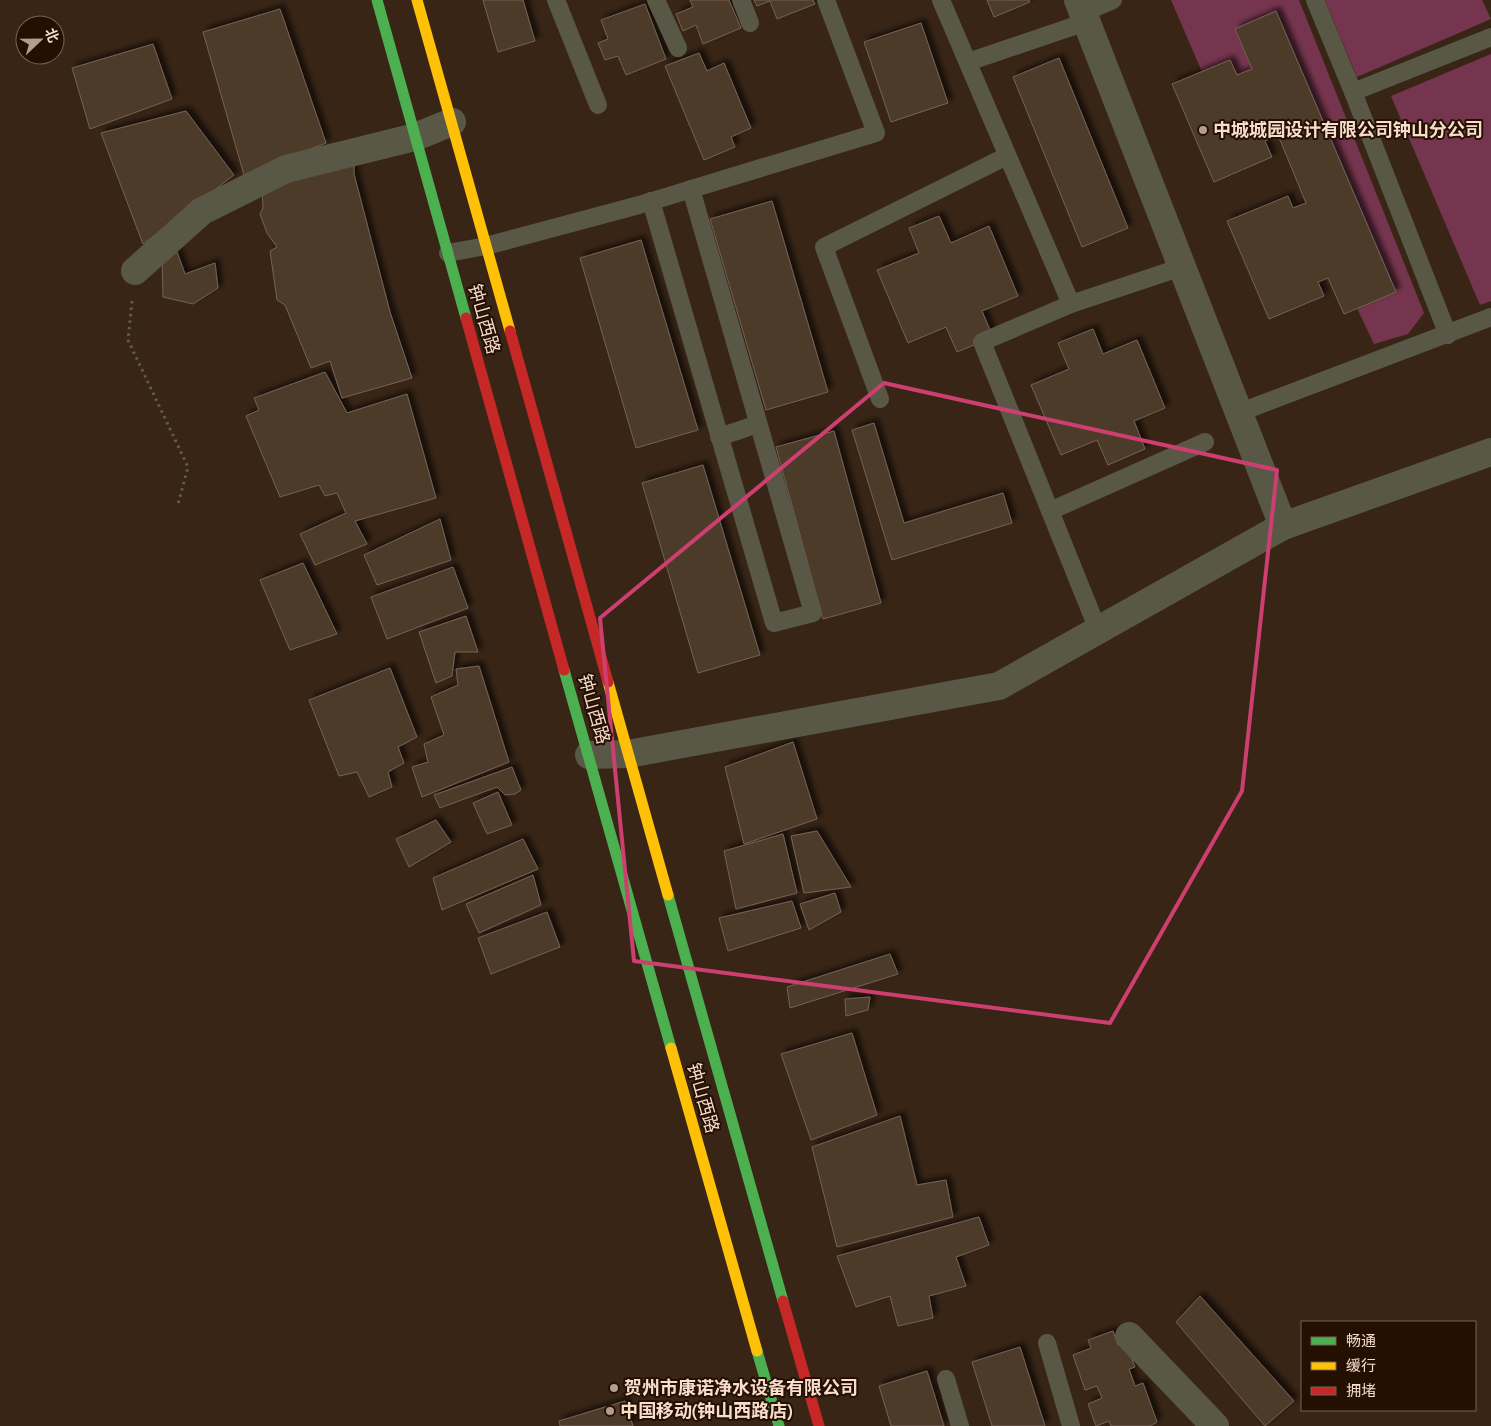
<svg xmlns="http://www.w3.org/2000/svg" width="1491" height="1426" font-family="'Zilla Slab','Noto Sans SC',serif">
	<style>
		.green { fill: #76354e }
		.building { fill: #4d3a2b; stroke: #746255; filter: url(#shadow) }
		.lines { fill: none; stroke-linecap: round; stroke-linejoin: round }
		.path { stroke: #605b4c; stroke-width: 3; stroke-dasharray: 2.5 4; stroke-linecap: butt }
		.lane { stroke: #595846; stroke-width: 18 }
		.street { stroke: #595846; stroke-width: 28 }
		.fast { stroke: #4caf50; stroke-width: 11 }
		.slow { stroke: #ffc107; stroke-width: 11 }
		.jam { stroke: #c62828; stroke-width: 11 }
		.marked { fill: none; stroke: #cd3f71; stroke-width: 4; stroke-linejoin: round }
		.poi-dot { fill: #b59c8b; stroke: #231003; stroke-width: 2 }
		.labels { text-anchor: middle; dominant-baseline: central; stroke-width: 4; stroke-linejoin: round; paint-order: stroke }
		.poi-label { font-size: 18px; font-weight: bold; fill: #f9dcca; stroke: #231003; text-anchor: start }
		.street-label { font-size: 18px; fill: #f9dcca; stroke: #231003 }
	</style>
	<defs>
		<filter id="shadow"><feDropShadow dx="4.5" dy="-4.5" stdDeviation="2.5" flood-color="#0009"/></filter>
	</defs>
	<rect width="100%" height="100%" fill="#382516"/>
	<g class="green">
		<polygon points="1171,0 1299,0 1424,313 1408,334 1374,344 1357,308 1396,292 1277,12 1235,29 1252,69 1237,75 1230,60 1202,72"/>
		<polygon points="1325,0 1482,0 1491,19 1357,77"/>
		<polygon points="1491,54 1491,301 1480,305 1391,96"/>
	</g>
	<g class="building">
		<polygon points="483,0 523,0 535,41 498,52"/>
		<polygon points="690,0 729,0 741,28 703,44 696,25 683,31 676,14 693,7"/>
		<polygon points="754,0 813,0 815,4 777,19 770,1 757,6"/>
		<polygon points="987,0 1029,0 1030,2 994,17"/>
		<polygon points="645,4 666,59 626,75 618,56 605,60 598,43 608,39 601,20"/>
		<polygon points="280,9 326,143 244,175 203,32"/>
		<polygon points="1276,11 1396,292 1344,314 1328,278 1318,282 1324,296 1269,319 1227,221 1288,196 1293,208 1306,203 1278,135 1265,141 1272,157 1214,182 1172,84 1230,60 1237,75 1252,69 1235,29"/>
		<polygon points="921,23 948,103 891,122 864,42"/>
		<polygon points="153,44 172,99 90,129 72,68"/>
		<polygon points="699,53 707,71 724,63 751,128 731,137 735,147 704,160 665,66"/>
		<polygon points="1059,58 1128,228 1082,247 1013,77"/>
		<polygon points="186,111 234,175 143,244 101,133"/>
		<polygon points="354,164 354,174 390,312 412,378 342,398 330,361 311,368 285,305 277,300 270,251 277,247 267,233 260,214 263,208 262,184"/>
		<polygon points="772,201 828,392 766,410 710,219"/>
		<polygon points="939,216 951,243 989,226 1018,296 982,311 993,337 957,352 946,327 908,343 877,270 919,253 909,228"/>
		<polygon points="641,240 698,430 636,448 580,258"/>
		<polygon points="177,252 185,274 215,263 218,288 193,304 163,297 162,258"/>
		<polygon points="1093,329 1103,354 1137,340 1165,408 1134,421 1145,449 1108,465 1097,440 1061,455 1031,385 1069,369 1058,343"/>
		<polygon points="325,372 347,413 407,394 436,498 355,521 367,544 315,565 300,534 346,513 337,493 325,496 319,485 280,497 246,416 259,410 254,398"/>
		<polygon points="874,423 904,523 1003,493 1012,523 892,560 852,430"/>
		<polygon points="834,431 881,603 823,619 776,447"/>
		<polygon points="703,465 760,655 698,673 642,483"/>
		<polygon points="440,519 451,560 377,585 364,555"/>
		<polygon points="303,563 337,634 290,650 260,580"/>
		<polygon points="453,567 468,608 387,639 371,597"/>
		<polygon points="466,616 478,652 455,652 452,676 436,683 419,632"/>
		<polygon points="479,666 509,762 422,797 412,767 428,762 424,744 444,735 431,697 458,685 456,669"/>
		<polygon points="390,668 417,737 398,747 404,763 388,772 392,787 369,797 357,772 339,776 309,700"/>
		<polygon points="793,742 817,819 744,844 725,767"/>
		<polygon points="512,767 521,790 515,794 505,795 497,787 440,808 434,795"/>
		<polygon points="498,792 512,825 487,834 473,803"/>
		<polygon points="436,820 451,842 409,867 396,839"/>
		<polygon points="817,831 851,887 804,893 791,836"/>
		<polygon points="783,834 797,893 736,909 724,851"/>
		<polygon points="523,839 538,869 442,910 433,878"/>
		<polygon points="533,875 541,905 479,933 466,904"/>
		<polygon points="835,893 841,912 809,930 800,904"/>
		<polygon points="792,901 801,928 728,951 719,918"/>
		<polygon points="547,912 560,947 491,974 478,938"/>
		<polygon points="890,954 898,974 790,1008 787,987"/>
		<polygon points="870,997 868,1010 846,1016 845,999"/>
		<polygon points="852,1033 877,1115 811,1140 781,1054"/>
		<polygon points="900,1116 917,1185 946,1180 953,1217 837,1247 812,1147"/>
		<polygon points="979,1217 989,1245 956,1257 966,1286 929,1296 933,1318 898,1326 890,1296 856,1307 837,1256"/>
		<polygon points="1200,1296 1294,1401 1265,1426 1176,1322"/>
		<polygon points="1113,1331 1118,1345 1125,1342 1135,1367 1129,1369 1135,1386 1143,1383 1157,1422 1150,1426 1111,1426 1109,1421 1096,1426 1088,1404 1102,1398 1097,1386 1085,1390 1073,1355 1091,1348 1088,1340"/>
		<polygon points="1020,1347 1045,1426 992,1426 972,1362"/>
		<polygon points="927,1371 944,1426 891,1426 879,1386"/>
		<polygon points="625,1401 633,1426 560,1426 559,1421"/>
	</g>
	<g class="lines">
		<polyline class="path" points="132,301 128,340 188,467 178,504"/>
		<g class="lane">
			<polyline points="556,0 598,105"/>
			<polyline points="656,0 678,48"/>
			<polyline points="741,0 750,23"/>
			<polyline points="941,0 1071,304 982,342 1098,630"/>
			<polyline points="1315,0 1353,92"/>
			<polyline points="1083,13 1113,0"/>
			<polyline points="968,62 1086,22"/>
			<polyline points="651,201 774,623 813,613 691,189"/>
			<polyline points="448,253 486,246 639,205 876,133 826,0"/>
			<polyline points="1071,304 1182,267"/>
			<polyline points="1448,335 1353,92 1491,37"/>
			<polyline points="880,399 824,247 1007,156"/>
			<polyline points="1238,413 1491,317"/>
			<polyline points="719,437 758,424"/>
			<polyline points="1050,511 1205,442"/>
			<polyline points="1047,1343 1071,1426"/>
			<polyline points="946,1379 960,1426"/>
		</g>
		<g class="street">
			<polyline points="1078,0 1283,526"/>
			<polyline points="135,271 202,211 286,169 415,137 452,122"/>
			<polyline points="589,755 628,754 999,686 1283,526 1491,452"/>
			<polyline points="1129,1336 1215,1426"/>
		</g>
		<g class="fast">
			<polyline points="377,0 466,318"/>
			<polyline points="564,670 671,1048"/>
			<polyline points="668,895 783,1301"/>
			<polyline points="757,1351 779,1426"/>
		</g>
		<g class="slow">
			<polyline points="417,0 510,331"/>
			<polyline points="608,682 668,895"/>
			<polyline points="671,1048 757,1351"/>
		</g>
		<g class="jam">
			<polyline points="466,318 564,670"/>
			<polyline points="510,331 608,682"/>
			<polyline points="783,1301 819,1426"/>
		</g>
	</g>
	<path class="marked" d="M 884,383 L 1277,470 L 1242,791 L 1110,1023 L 634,961 L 600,618 Z"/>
	<g class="poi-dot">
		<circle cx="1203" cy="130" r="5"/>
		<circle cx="614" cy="1388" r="5"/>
		<circle cx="610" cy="1411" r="5"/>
	</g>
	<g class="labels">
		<g class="poi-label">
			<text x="1213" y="130">中城城园设计有限公司钟山分公司</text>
			<text x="624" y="1388">贺州市康诺净水设备有限公司</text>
			<text x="620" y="1411">中国移动(钟山西路店)</text>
		</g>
		<g class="street-label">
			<text transform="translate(484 319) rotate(74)">钟山西路</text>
			<text transform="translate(594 709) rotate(74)">钟山西路</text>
			<text transform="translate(703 1098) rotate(74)">钟山西路</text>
		</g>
	</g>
	<rect x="1301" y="1321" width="175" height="90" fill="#231003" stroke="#796253"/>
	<rect x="1311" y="1337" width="25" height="8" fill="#4caf50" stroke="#796253"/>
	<text x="1346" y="1346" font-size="15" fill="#f9dcca">畅通</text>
	<rect x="1311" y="1362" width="25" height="8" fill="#ffc107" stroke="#796253"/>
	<text x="1346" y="1371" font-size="15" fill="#f9dcca">缓行</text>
	<rect x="1311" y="1387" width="25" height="8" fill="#c62828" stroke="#796253"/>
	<text x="1346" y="1396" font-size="15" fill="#f9dcca">拥堵</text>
	<g transform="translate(40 40) rotate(68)"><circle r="24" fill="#231003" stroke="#796253"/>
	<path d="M0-4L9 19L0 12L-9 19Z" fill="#b59c8b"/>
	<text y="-8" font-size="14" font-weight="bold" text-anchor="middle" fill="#f9dcca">北</text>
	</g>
</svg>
